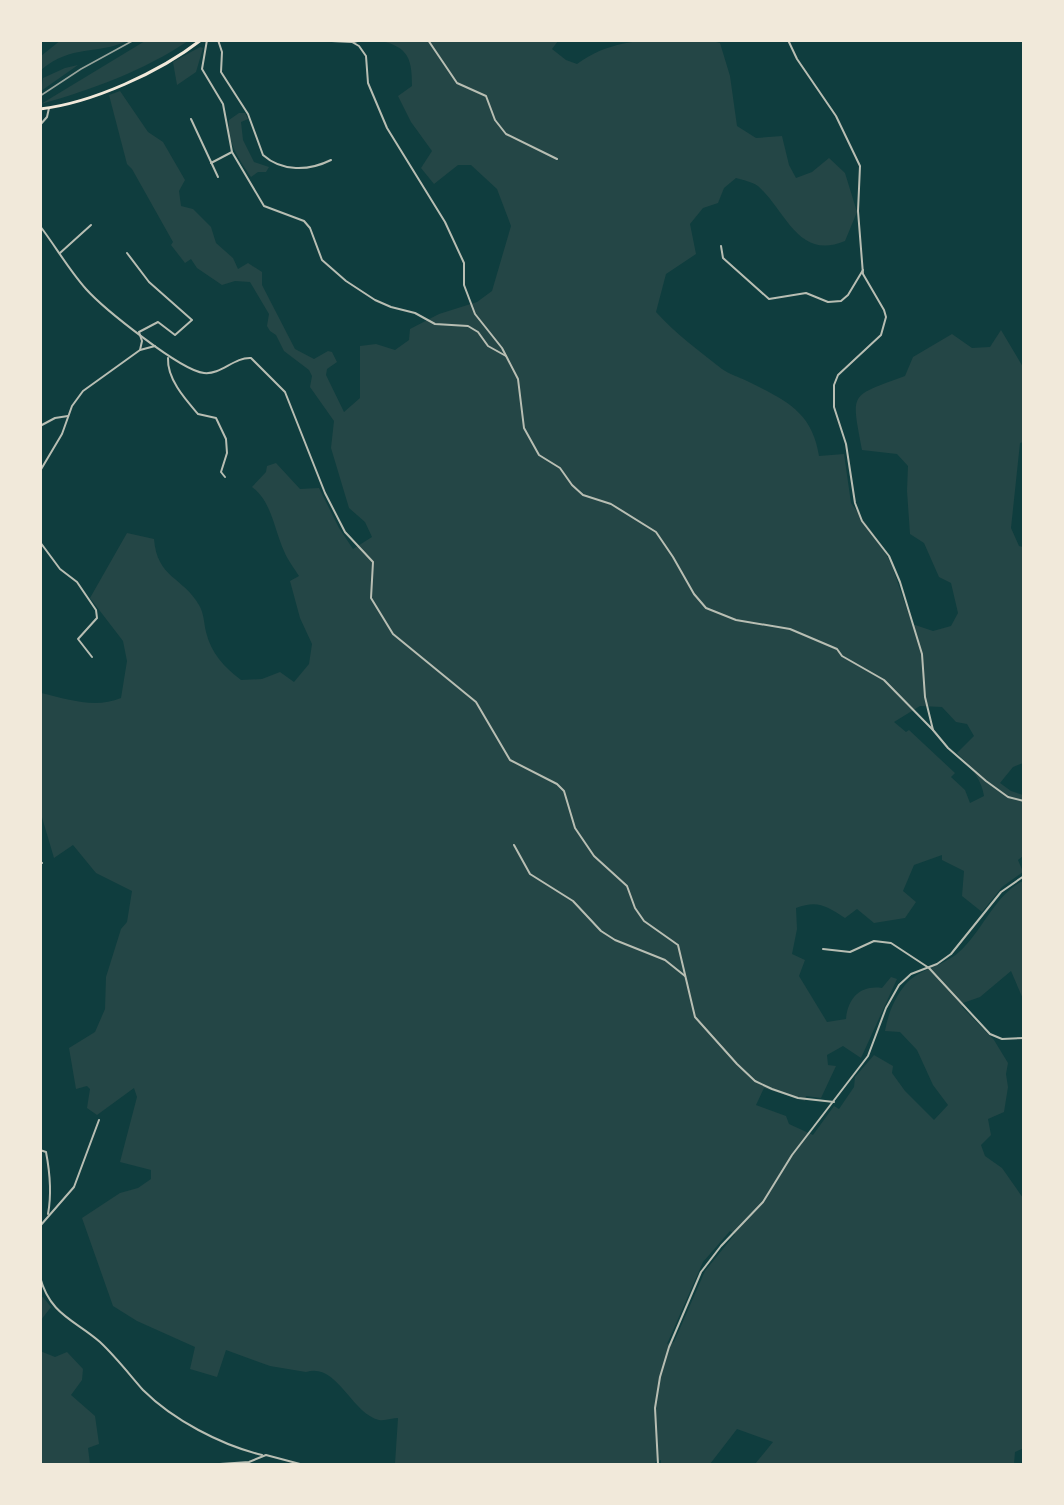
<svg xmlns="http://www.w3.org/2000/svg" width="1064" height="1505" font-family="'Roboto Condensed',sans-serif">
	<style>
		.green { fill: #244646; fill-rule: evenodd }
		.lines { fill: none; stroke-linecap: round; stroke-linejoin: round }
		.minor { stroke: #b8beb3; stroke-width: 2 }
		.primary { stroke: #f1e9da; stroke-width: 3 }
		.rail { stroke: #97a49c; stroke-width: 1.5 }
	</style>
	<rect width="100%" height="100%" fill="#0f3d3e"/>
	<g class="green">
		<path d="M 61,40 L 127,40 L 127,41 C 97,55 72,44 41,70 L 41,56 Z"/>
		<path d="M 708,40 L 720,43 L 730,76 L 737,126 L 756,138 L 782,136 L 789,165 L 796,178 L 812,172 L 829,158 L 845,173 L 857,212 L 845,241 C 798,261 786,211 758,186 C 752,182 743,180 736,178 L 724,188 L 718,203 L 703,208 L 690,224 L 696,254 L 666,274 L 656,312 C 676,334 699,351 722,369 C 729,374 739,377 747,381 C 785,400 812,411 819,456 L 844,454 L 851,503 L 881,544 L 892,566 L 912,624 L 933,631 L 951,626 L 958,613 L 951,583 L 939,577 L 924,543 L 910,534 L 907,491 L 908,466 L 897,454 L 862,450 C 851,391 849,397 905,376 L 913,357 L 952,334 L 972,348 L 990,347 L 1001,330 L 1023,367 L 1023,442 L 1020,443 L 1011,528 L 1019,546 L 1023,547 L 1023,763 L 1013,767 L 1000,783 L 1011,791 L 1023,795 L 1023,856 L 1018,860 L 1023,872 L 1002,887 L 982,912 L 962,896 L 964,871 L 942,860 L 942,855 L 914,865 L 903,891 L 916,902 L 905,918 L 874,923 L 857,909 L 845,918 C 826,906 818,900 796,908 L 797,929 L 792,954 L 805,960 L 799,976 L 827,1022 L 846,1019 C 848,998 860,985 882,988 L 891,977 L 897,979 L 861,1058 L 843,1046 L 827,1055 L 828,1065 L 836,1066 L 821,1098 L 806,1096 L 805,1101 L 764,1088 L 756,1105 L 786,1116 L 789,1124 L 813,1135 L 834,1106 L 839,1109 L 854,1087 L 855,1077 L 874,1055 L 893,1066 L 892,1073 L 905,1091 L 934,1120 L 948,1105 L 933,1085 L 917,1050 L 900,1032 L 885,1031 C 888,1014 894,999 905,985 C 918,969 944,966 959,952 C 982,932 995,894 1023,881 L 1023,999 L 1011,971 L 980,997 L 963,1003 L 962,1007 L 994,1040 L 1008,1063 L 1006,1074 L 1008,1087 L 1004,1112 L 988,1119 L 991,1135 L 981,1145 L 985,1156 L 1002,1168 L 1023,1198 L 1024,1448 L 1015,1452 L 1014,1464 L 755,1464 L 773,1442 L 737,1429 L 710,1464 L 661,1464 L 661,1460 L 655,1462 L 655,1464 L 395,1464 L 398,1418 C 393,1418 385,1421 379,1420 C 351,1413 337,1362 306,1372 L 270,1366 L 226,1350 L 217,1377 L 190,1369 L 195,1347 L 137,1321 L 113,1306 L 82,1218 L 120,1193 L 138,1188 L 151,1179 L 151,1170 L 120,1162 L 137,1097 L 134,1088 L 97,1115 L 87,1108 L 90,1089 L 87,1086 L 76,1089 L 69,1048 L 95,1032 L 105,1009 L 106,977 L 121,929 L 127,922 L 132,891 L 96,873 L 73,845 L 54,858 L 41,814 L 41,693 C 67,699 95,709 121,698 L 127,661 L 123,641 L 90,598 L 127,533 L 154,539 C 157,578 183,577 199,605 C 204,613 204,624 206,632 C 211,653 224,667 241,680 L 262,679 L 280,672 L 294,682 L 309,664 L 312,644 L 300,618 L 290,581 L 299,576 C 294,568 287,559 284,551 C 274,529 272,502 252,487 L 266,472 L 267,466 L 276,463 L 300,489 L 319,488 L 339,528 L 353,549 L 372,537 L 365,522 L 349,508 L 331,448 L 334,421 L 310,387 L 312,376 L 309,370 L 284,351 L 276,335 L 270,331 L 267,326 L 269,314 L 250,282 L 235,281 L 222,285 L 197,268 L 191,259 L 185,263 L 171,245 L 173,242 L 132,169 L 127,164 L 109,95 L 120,91 L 148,132 L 163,142 L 185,180 L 179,191 L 181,206 L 193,209 L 211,227 L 216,243 L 233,258 L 238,269 L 248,263 L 262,272 L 262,285 L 295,349 L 314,359 L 328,351 L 332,352 L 337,362 L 327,369 L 326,375 L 344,412 L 360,398 L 360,346 L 376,344 L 395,350 L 409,340 L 410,329 L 439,314 L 477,302 L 492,291 L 511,226 L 497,189 L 471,165 L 458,165 L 434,184 L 421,168 L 432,151 L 411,122 L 398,96 L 412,86 C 412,60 409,47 381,41 L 558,41 L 552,49 L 566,60 L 577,64 C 618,34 660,41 708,40 ZM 920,706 L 942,707 L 956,722 L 967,724 L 974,736 L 957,753 C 970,767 981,777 984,796 L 970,803 L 965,790 L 951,777 L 955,773 L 909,730 L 906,732 L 894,722 ZM 730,1231 L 735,1234 L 705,1271 L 674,1342 L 667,1344 L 703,1262 Z"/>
		<path d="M 145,41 L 188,41 C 145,70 91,90 41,104 Z"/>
		<polygon points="200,47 203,48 196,72 177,85 173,62"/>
		<polygon points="78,65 41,91 43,78 65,68"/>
		<path d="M 239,113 L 245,113 L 248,119 L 241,122 L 243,140 L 254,162 L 269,167 L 266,172 L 258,172 L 251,177 C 239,159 227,143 229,120 Z"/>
		<polygon points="43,1297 51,1307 41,1320 41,1298"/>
		<polygon points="40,1351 55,1357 67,1352 83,1369 82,1380 71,1395 95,1416 99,1444 88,1448 90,1464 42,1464 41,1462"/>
	</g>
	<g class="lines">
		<g class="minor">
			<polyline points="207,40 202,69 223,104 232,152 264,206 304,221 310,228 322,260 346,281 375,300 391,307 415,313 435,324 468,326 478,332 488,346 506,356"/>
			<path d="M 218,40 L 222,52 L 221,72 L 248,114 L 263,155 C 282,172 309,171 331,160"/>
			<polyline points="312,40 352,42 359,46 366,56 368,83 387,128 445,222 464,263 464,285 475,314 502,348 518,379 524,428 539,455 560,468 572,485 583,495 611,504 656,532 673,557 694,594 706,608 736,620 790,629 837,649 842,656 884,680 933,730"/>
			<polyline points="428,40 457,83 486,96 495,120 506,134 557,159"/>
			<polyline points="788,40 797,59 836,116 860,166 858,211 863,274 884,310 886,317 881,335 838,375 834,385 834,407 846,444 855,503 862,521 889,556 900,582 922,654 925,697 933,730 948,748 986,781 1008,797 1024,801"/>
			<polyline points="353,42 362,40"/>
			<polyline points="191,119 218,177"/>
			<polyline points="40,125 47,117 49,108"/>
			<polyline points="211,163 232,152"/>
			<path d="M 40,226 C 56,247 69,270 86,289 C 103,308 181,371 204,373 C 221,375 234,357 251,358 L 285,392 L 325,493 L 345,532 L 373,562 L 371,598 L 393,634 L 476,702 L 510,760 L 557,784 L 564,791 L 575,828 L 594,856 L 627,886 L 635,908 L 644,921 L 678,945 L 695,1017 L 737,1064 L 755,1081 L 772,1089 L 798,1098 L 834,1102"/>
			<polyline points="721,246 723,258 769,299 806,293 828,302 841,301 848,295 863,270"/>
			<polyline points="60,253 91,225"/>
			<polyline points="127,253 149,282 192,320 175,335 158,322 139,332 142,341 140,350"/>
			<path d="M 168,358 C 167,379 185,399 198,414 L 216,418 L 226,439 L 227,453 L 221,472 L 225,477"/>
			<polyline points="40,426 55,418 68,416"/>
			<polyline points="40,471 62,434 72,406 83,391 140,350 155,346"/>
			<polyline points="40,542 60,569 77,582 96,610 97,618 78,639 92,657"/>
			<polyline points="514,845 530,874 573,901 601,931 615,940 665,960 685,976"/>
			<polyline points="40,862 42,863"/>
			<polyline points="823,949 850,952 874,941 891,943 929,968 990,1034 1002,1039 1024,1038"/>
			<path d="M 40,1150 L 46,1152 C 50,1173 52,1193 48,1214"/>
			<polyline points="40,1226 74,1187 99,1120"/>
			<path d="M 40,1277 C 50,1315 75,1320 100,1342 C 116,1357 129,1374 143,1390 C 173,1420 221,1445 262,1455"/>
			<polyline points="220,1464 249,1462 266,1455 300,1464"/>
			<polyline points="658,1464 655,1408 660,1377 669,1347 701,1272 721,1246 763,1202 792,1155 868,1056 886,1008 899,985 911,974 937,964 951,954 1001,892 1024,876"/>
		</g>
		<path class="primary" d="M 40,109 C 92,103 160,72 201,40"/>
		<polyline class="rail" points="40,96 81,69 134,40"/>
	</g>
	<rect width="1064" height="1505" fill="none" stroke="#f1e9da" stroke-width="84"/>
</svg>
